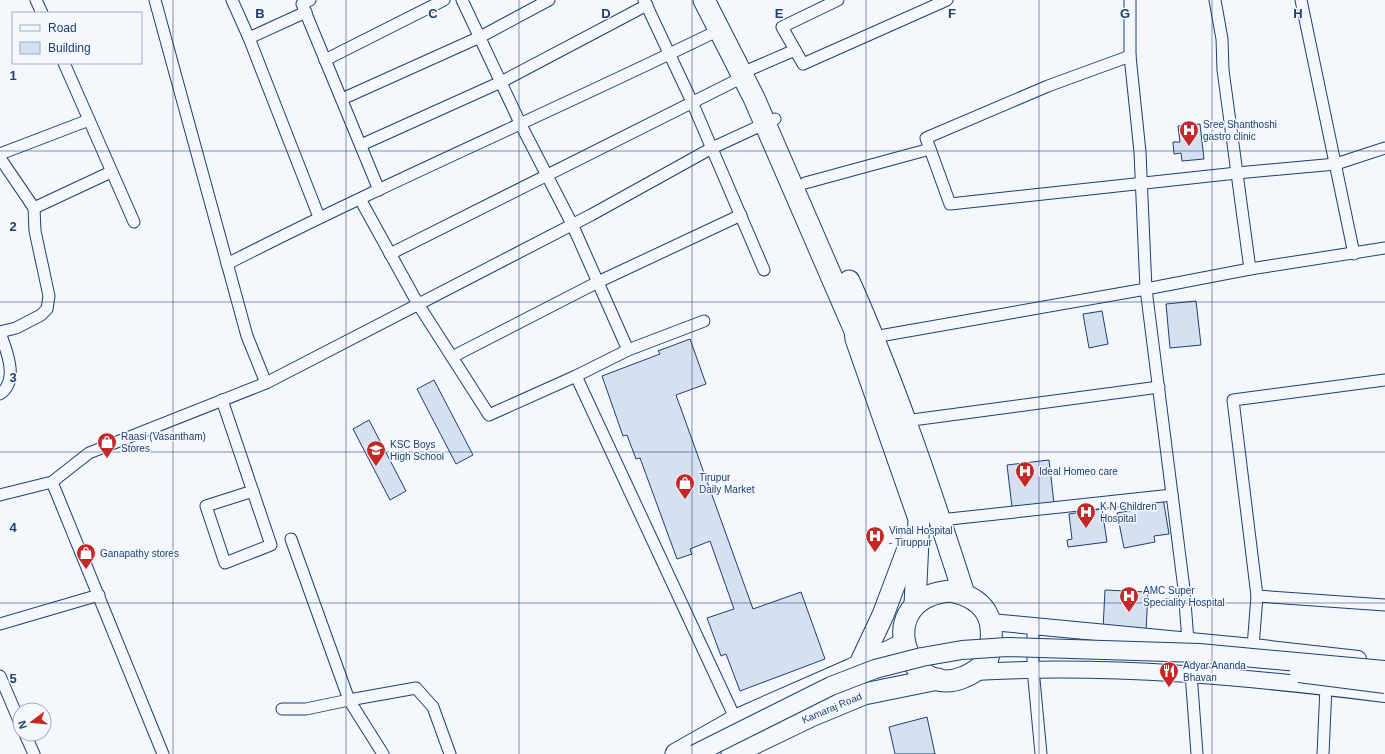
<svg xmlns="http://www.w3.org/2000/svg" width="1385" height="754" font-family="Arial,sans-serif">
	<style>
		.building { fill: #d5e0f0; stroke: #1d3f73 }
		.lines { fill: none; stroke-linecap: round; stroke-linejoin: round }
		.street-casing { stroke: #1d3f73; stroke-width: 13 }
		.secondary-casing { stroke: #1d3f73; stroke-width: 18 }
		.highway-casing { stroke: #1d3f73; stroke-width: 23 }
		.street { stroke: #f4f7fb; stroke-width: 11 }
		.secondary { stroke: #f4f7fb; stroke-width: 16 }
		.highway { stroke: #f4f7fb; stroke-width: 21 }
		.primary-bridge-casing { stroke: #1d3f73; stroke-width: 20; stroke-linecap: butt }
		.primary-bridge { stroke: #f4f7fb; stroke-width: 18 }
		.grid { fill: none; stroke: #1d3f73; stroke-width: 1; stroke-opacity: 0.55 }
		.labels { text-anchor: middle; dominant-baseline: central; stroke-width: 3; stroke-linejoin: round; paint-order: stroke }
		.poi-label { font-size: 10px; fill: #1d3f73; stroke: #f4f7fb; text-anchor: start }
		.street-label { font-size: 10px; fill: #1d3f73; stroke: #f4f7fb }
		.grid-label { font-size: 13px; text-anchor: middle; font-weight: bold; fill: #1d3f73; stroke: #f4f7fb; stroke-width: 3; stroke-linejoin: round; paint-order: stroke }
	</style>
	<rect width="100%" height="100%" fill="#f4f7fb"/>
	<g class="building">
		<polygon points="1200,124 1204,159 1182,161 1181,153 1174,154 1173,142 1180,142 1178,126"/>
		<polygon points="1196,301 1201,345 1170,348 1166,304"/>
		<polygon points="1102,311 1108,344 1089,348 1083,314"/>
		<polygon points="690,339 706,384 676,395 753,609 801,592 825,659 740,691 726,654 721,656 707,618 734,609 710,541 690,549 692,554 677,559 640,458 636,459 627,435 623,436 602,376 660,354 658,351"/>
		<polygon points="434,380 473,455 456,464 417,389"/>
		<polygon points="369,420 406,491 390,500 353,429"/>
		<polygon points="1049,460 1054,503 1012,507 1007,465"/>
		<polygon points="1163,498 1169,534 1154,536 1155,542 1124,548 1117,513 1146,508 1145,501"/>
		<polygon points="1102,509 1107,542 1068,547 1067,540 1072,539 1069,514"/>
		<polygon points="1105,590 1148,592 1146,631 1103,629"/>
		<polygon points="927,717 935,754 895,754 889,727"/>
	</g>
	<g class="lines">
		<g class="street-casing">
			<g id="street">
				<polyline points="36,0 42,13"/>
				<polyline points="155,0 247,336 266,383"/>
				<polyline points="232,0 249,38 319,217"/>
				<polyline points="310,0 302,4 379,190"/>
				<polyline points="462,0 521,125 572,224 628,350 576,376"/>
				<polyline points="644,0 692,102 764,270"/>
				<polyline points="838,0 782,27 803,64 947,0"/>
				<polyline points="1215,0 1222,39 1223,70 1250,269"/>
				<polyline points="1301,0 1354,254"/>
				<polyline points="249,38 306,12"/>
				<polyline points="1130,56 1048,86 926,138 950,204 1237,173 1336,164 1385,148"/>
				<polyline points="325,60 444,0"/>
				<polyline points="64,63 134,222"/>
				<polyline points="751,69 795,50"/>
				<polyline points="342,99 480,37 549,0"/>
				<polyline points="361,145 501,82 647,5"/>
				<polyline points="0,154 89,120"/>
				<polyline points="0,158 34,208 35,231 49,296 47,309 41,315 16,328 0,332"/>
				<polyline points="805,183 930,149"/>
				<polyline points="360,199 418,304 489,415 576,376 736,720"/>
				<polyline points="34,208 111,172"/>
				<polyline points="390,254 743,77"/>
				<path d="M 227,264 C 389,181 556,110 719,30"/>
				<path d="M 0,333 C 7,351 19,381 0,394"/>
				<polyline points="868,338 1146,289 1140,152 1130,56 1130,0"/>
				<polyline points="628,350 704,321"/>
				<polyline points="452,357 598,282 741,215"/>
				<polyline points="222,400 271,545 225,563 206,506 253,491"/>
				<polyline points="905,421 1159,387"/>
				<polyline points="52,482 163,754"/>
				<polyline points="0,495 52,482 89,453 266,383 591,215 712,148 775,119"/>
				<polyline points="940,520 1172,495"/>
				<polyline points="1257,596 1385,605"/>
				<polyline points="0,624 99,595"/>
				<polyline points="1033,626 1033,669 1041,754"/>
				<polyline points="1188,641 1184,589 1146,289 1250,269 1385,248"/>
				<polyline points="1253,647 1257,596 1233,400 1385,380"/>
				<polyline points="1191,673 1197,754"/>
				<polyline points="0,676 20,723"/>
				<polyline points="282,709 306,709 349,700 291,539"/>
				<polyline points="25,734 34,754"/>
				<polyline points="383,754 349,700 416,688 433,707 450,754"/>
				<polyline points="1323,754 1326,687"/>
			</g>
		</g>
		<g class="secondary-casing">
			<g id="secondary">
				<polyline points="991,622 1253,647 1358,659"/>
				<path d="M 974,672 C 1112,664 1248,677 1385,694"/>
			</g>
		</g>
		<g class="highway-casing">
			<g id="highway">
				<polyline points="704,0 754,98 855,331 856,339 919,519 915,605"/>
				<path d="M 849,281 C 894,382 930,488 964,594"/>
				<path d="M 951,591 C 992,600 997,626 987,662 C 980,668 972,674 964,677 C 906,702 870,597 951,591 Z"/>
				<polyline points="860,671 859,666 883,615 912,538"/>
				<polyline points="676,754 736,720 852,669 904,644"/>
				<path id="s1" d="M 732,754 L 811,716 L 864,694 L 938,679"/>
			</g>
		</g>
		<use href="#street" class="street"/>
		<use href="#secondary" class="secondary"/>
		<use href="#highway" class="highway"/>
		<g class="primary-bridge-casing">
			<g id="primary-bridge">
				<polyline points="1299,673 1385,684"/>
				<polyline points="695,754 831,686 875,669 922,657 962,650 1007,647 1199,653 1385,670"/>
			</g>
		</g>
		<use href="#primary-bridge" class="primary-bridge"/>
	</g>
	<path class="grid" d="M 173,0 L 173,754M 346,0 L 346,754M 519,0 L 519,754M 692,0 L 692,754M 866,0 L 866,754M 1039,0 L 1039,754M 1212,0 L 1212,754M 0,151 L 1385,151M 0,302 L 1385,302M 0,452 L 1385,452M 0,603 L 1385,603"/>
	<defs>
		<g id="hospital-pin" transform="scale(1)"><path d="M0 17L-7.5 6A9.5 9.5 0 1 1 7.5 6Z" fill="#c62828" stroke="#f4f7fb"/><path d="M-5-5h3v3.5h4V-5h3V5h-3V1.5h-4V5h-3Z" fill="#fff"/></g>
		<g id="shop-pin" transform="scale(1)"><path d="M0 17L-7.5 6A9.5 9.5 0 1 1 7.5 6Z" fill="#c62828" stroke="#f4f7fb"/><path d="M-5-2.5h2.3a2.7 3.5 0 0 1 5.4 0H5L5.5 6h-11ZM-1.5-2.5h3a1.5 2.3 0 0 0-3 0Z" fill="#fff"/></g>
		<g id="school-pin" transform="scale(1)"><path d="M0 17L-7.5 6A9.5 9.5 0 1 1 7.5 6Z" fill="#c62828" stroke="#f4f7fb"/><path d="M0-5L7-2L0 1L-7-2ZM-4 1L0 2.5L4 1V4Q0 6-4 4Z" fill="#fff"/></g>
		<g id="restaurant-pin" transform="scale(1)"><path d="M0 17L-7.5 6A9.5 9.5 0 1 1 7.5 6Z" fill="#c62828" stroke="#f4f7fb"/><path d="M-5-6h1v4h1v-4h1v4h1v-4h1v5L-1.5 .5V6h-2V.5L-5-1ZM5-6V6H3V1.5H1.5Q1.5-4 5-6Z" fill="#fff"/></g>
	</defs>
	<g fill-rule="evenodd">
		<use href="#hospital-pin" x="1189" y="130"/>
		<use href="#shop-pin" x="107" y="442"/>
		<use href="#school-pin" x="376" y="450"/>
		<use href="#hospital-pin" x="1025" y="471"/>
		<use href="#shop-pin" x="685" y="483"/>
		<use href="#hospital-pin" x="1086" y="512"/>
		<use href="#hospital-pin" x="875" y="536"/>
		<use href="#shop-pin" x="86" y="553"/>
		<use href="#hospital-pin" x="1129" y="596"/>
		<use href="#restaurant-pin" x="1169" y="671"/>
	</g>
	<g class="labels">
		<g class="poi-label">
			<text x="1203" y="124">Sree Shanthoshi<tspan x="1203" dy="12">gastro clinic</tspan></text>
			<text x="121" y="436">Raasi (Vasantham)<tspan x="121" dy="12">Stores</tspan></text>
			<text x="390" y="444">KSC Boys<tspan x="390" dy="12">High School</tspan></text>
			<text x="1039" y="471">Ideal Homeo care</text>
			<text x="699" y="477">Tirupur<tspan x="699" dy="12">Daily Market</tspan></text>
			<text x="1100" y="506">K N Children<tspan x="1100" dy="12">Hospital</tspan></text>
			<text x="889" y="530">Vimal Hospital<tspan x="889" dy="12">- Tiruppur</tspan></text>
			<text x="100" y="553">Ganapathy stores</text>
			<text x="1143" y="590">AMC Super<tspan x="1143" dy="12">Speciality Hospital</tspan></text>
			<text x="1183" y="665">Adyar Ananda<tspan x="1183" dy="12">Bhavan</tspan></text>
		</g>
		<g class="street-label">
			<text stroke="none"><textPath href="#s1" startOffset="110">Kamaraj Road</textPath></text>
		</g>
	</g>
	<g class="grid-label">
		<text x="260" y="18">B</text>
		<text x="433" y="18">C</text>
		<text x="606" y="18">D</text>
		<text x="779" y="18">E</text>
		<text x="952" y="18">F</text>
		<text x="1125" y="18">G</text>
		<text x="1298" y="18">H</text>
		<text x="13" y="80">1</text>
		<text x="13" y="231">2</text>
		<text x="13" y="382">3</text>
		<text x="13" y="532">4</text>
		<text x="13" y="683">5</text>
	</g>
	<rect x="12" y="12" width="130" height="52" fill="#f4f7fb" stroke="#9eadc5"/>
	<rect x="20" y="25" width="20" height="6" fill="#f4f7fb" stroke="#9eadc5"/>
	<text x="48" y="32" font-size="12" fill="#1d3f73">Road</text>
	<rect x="20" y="42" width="20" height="12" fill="#d5e0f0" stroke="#9eadc5"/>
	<text x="48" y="52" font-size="12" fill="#1d3f73">Building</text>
	<g transform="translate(32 722) rotate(254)"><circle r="19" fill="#f4f7fb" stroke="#9eadc5"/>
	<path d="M0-3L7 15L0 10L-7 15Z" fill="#c62828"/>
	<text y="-6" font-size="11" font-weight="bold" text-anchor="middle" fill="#1d3f73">N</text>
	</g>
</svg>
